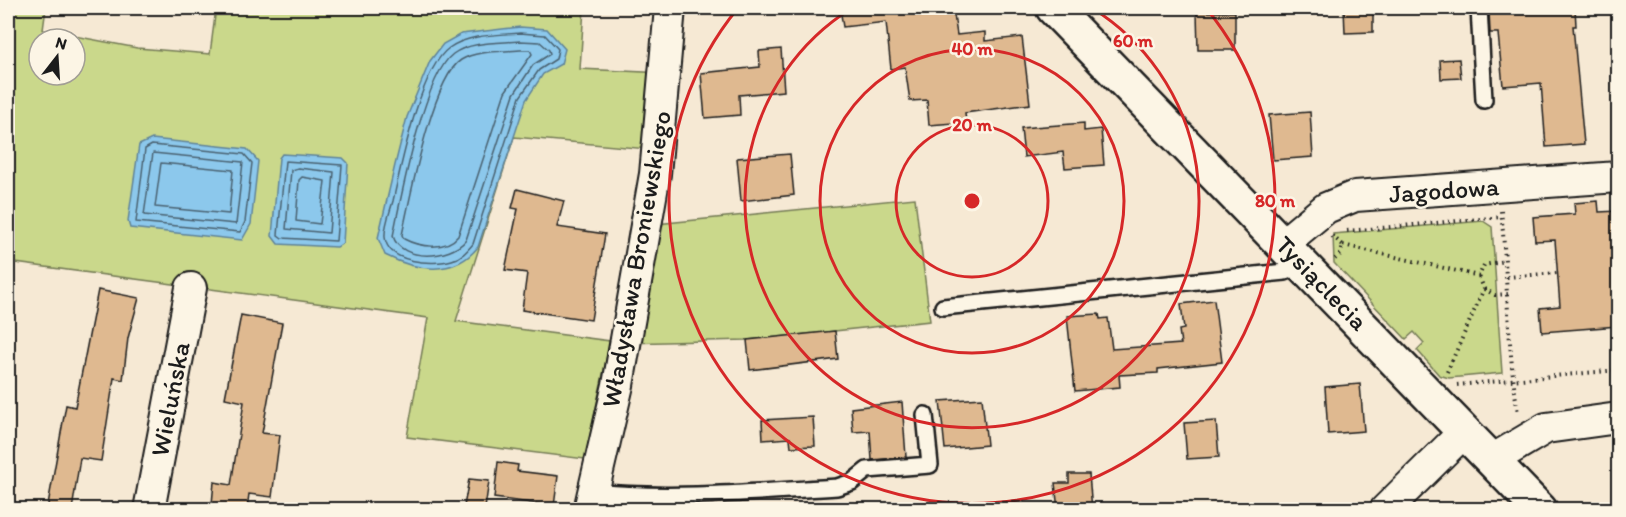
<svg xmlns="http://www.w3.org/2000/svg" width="1626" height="517" font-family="Itim,sans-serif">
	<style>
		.green { fill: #cad88b; stroke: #737a54; stroke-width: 1.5; fill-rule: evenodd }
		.water { fill: #8cc8ec; stroke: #5f8399; stroke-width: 1.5 }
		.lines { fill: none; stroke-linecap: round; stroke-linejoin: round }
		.shore { stroke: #49616f; stroke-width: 1.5 }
		.building { fill: #dfb990; stroke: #1c1c1c; stroke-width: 1.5 }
		.service-casing { stroke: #1c1c1c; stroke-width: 20 }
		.minor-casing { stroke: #1c1c1c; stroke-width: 34 }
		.tertiary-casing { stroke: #1c1c1c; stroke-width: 38 }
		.path { stroke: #1c1c1c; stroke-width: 4; stroke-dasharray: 1.5 4.5; stroke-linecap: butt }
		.service { stroke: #fcf5e5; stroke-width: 15 }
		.minor { stroke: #fcf5e5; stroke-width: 30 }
		.tertiary { stroke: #fcf5e5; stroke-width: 33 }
		.ring { fill: none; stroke: #d62828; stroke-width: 3 }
		.labels { text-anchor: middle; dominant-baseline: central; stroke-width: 5; stroke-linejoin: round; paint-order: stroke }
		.street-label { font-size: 26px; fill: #1c1c1c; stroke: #fcf5e5 }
		.centre { fill: #d62828; stroke: #fcf5e5; stroke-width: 3 }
		.ring-label { font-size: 18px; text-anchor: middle; font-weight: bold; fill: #d62828; stroke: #fcf5e5; stroke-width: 5; stroke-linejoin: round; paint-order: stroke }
	</style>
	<rect width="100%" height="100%" fill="#f6e9d4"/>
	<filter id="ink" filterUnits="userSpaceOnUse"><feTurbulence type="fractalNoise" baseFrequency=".0167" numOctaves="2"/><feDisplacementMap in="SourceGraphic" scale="12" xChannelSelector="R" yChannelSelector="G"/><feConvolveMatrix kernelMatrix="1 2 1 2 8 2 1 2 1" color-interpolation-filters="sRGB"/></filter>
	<g filter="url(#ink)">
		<g class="green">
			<path d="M 8,8 L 46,8 L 43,30 L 137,48 L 210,54 L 216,8 L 584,8 L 580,69 L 665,73 L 648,149 L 514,137 L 456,321 L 610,341 L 585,459 L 407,437 L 428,318 L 8,262 ZM 39,39 L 75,39 L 75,75 L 39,75 Z"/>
			<polygon points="915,198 930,321 747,340 624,343 646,225"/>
			<polygon points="1483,221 1492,227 1502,373 1449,378 1439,375 1417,350 1424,343 1414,332 1406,339 1334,263 1333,234"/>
		</g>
		<g class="water">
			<path d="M 520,27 L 547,29 L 565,49 L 561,64 L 543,74 L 526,100 L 478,247 C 454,277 416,271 385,255 L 378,238 L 395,165 L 407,117 L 430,61 L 443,44 L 461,34 Z"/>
			<polygon points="152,139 247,149 258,161 251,224 242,240 130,228 128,221 139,145"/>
			<polygon points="282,154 343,158 348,163 343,243 337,247 278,244 272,236 279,158"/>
		</g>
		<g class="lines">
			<g class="shore">
				<path d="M 520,33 L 545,35 L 558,49 L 556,59 L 539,70 L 520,97 L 473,244 C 467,251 461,258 452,260 C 433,266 387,263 385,237 C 384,227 390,212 393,201 C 401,166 420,69 449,48 C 469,34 497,35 520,33 Z"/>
				<path d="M 520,41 L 540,42 L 549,50 L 550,54 L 533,65 L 514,94 L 466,240 C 451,259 401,263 393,236 C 401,197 424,76 453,54 C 471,41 499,43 520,41 Z"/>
				<path d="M 520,50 L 530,50 L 532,54 L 505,92 L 458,236 C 446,251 419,247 404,239 L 402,235 C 410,199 432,79 461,60 C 477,50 502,52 520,50 Z"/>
				<polygon points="152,145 244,154 252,163 245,222 240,232 136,222 145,149"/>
				<polygon points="153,153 243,162 236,224 144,215"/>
				<polygon points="285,161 342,165 336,241 282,238 278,235"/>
				<polygon points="161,163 233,170 229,214 155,207"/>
				<polygon points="298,168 334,172 329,233 286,229 291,170"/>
				<polygon points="302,177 325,181 320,224 296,221 299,180"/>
			</g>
		</g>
		<g class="building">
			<polygon points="840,8 953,8 957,35 985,32 985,41 1022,37 1030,104 965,113 966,122 929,125 927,100 910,101 905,67 891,69 886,22 843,27"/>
			<polygon points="1344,8 1373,8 1373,32 1345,33"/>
			<polygon points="1528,8 1575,8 1576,26 1573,26 1584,144 1546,147 1541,83 1503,86 1498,33 1490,33 1489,10 1528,10"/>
			<polygon points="1197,12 1235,12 1235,50 1198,50"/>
			<polygon points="781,49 784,91 739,95 740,115 705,118 701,73 760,67 759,51"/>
			<polygon points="1459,59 1461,78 1441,79 1440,60"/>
			<polygon points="1310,112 1313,157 1273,160 1269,115"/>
			<polygon points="1084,123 1084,131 1101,129 1104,165 1065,168 1063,152 1024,157 1021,128"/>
			<polygon points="790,154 794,195 741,201 737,158"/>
			<polygon points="517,189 564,201 557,227 605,234 591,320 522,310 527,273 505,270 518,209 512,208"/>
			<polygon points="1598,201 1599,212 1618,211 1618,326 1542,332 1540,308 1560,306 1555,240 1535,241 1533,217 1575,214 1574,203"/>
			<polygon points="98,290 139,298 128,338 123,380 114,378 101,461 80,458 72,510 47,510 66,405 75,407"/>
			<polygon points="1214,300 1222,362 1158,369 1158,373 1119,375 1120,387 1075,391 1067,316 1099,314 1100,319 1108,318 1112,349 1181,344 1179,330 1184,329 1181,304"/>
			<polygon points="241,315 282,323 262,433 280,435 272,497 249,494 247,509 212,504 214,482 231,485 244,402 225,398"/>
			<polygon points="835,331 838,359 750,370 747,340"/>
			<polygon points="1360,384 1364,431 1328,434 1325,387"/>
			<polygon points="982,398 987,445 945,449 940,401"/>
			<polygon points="902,402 906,457 872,460 870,431 853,432 851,408"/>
			<polygon points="813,417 815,446 791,447 790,438 763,440 762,420"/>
			<polygon points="1216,421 1219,457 1187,459 1184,423"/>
			<polygon points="498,462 518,465 517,471 558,476 554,506 494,498"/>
			<polygon points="1069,474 1089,474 1092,510 1058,510 1055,483 1069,483"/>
			<polygon points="469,479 489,481 485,508 464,506"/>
		</g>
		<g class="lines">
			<g class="service-casing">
				<g id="service">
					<polyline points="1479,8 1484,100"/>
					<polyline points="943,307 1285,272 1304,264"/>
					<path d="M 593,492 C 673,500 757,492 837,487 L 852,482 L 867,470 L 930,465 L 925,415"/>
				</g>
			</g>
			<g class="minor-casing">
				<g id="minor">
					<polyline points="1284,243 1326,208 1355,196 1618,177"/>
					<polyline points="1492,460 1546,428 1618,418"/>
					<polyline points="149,510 191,288"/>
					<polyline points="589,510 618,385 655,174 670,8"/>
					<polyline points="1385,510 1465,431"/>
				</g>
			</g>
			<g class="tertiary-casing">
				<polyline id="tertiary" points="1053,8 1540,510"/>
			</g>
			<g class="path">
				<path d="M 1501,211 C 1508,279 1507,346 1518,413"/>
				<polyline points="1347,231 1502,217"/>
				<polyline points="1332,236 1343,245 1341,254 1335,259"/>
				<polyline points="1343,245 1479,276 1484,265 1506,261"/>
				<polyline points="1507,277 1557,273"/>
				<polyline points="1484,289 1495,295 1509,294"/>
				<polyline points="1447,372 1484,289 1479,276"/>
				<polyline points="1457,385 1618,370"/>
			</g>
			<use href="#service" class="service"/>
			<use href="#minor" class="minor"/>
			<use href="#tertiary" class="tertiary"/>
		</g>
	</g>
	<g class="ring">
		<circle cx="972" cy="201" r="76"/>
		<circle cx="972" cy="201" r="152"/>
		<path d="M1092 8A227 227 0 1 1 852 8"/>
		<path d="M1206 8A303 303 0 1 1 738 8"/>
	</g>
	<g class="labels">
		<g class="street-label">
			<text transform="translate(1444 190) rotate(-4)">Jagodowa</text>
			<text transform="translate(636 259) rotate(-80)">Władysława Broniewskiego</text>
			<text transform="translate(1322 283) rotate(46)">Tysiąclecia</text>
			<text transform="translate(170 399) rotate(-79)">Wieluńska</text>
		</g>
	</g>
	<circle cx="972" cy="201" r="9" class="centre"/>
	<g class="ring-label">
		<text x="1133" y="47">60 m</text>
		<text x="972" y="55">40 m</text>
		<text x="972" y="131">20 m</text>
		<text x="1275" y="207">80 m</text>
	</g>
	<rect width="1626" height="517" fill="none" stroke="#fcf5e5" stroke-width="30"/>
	<rect x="15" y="15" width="1596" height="487" fill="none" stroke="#1c1c1c" stroke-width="2" filter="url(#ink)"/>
	<g transform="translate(57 57) rotate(17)"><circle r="28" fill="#fcf5e5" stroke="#a29e95" stroke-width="1.5"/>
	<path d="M0-4.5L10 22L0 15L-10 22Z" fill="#1c1c1c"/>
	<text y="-9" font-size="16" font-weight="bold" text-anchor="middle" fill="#1c1c1c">N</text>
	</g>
</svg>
